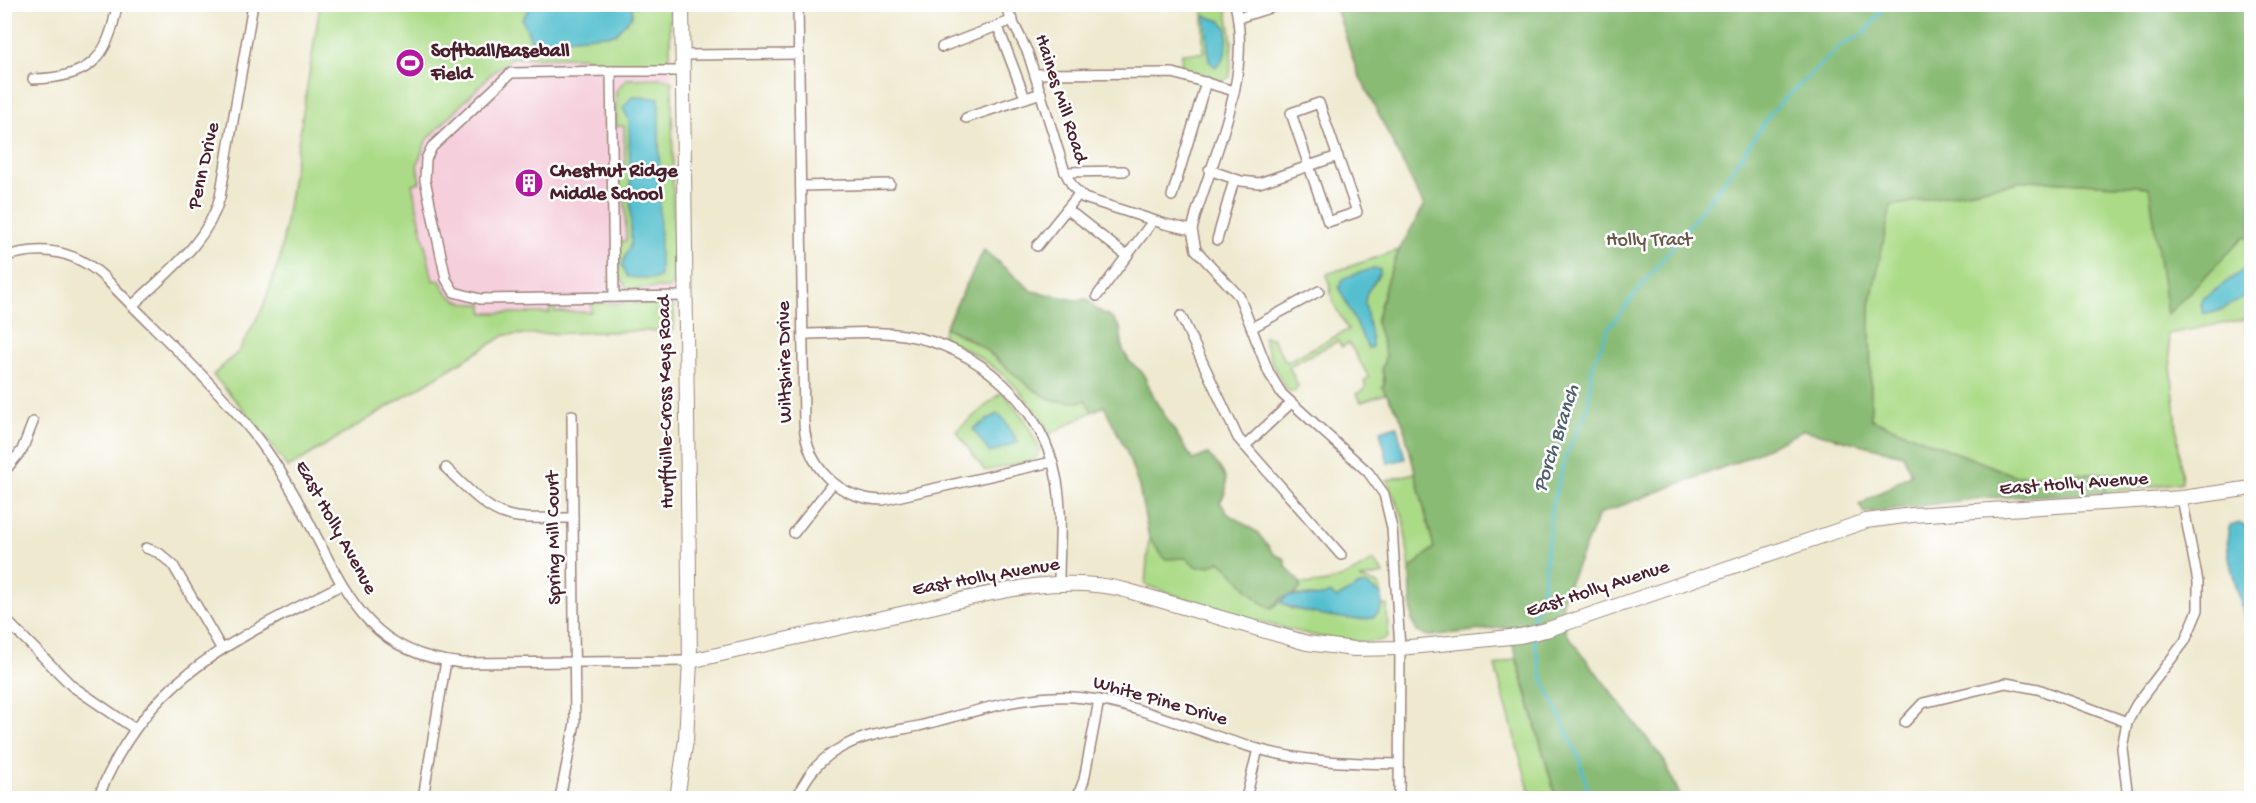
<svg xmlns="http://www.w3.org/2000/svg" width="2256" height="803" font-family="'Gochi Hand',sans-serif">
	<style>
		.built { fill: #f5cfdb }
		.green { fill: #acdb88; stroke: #7b7d5a; stroke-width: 1.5 }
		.forest { fill: #89bb74; stroke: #6a6d50; stroke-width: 1.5 }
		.water { fill: #54bfcf; stroke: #4f6f7d; stroke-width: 1.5 }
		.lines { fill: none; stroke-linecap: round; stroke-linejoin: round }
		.stream { stroke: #54bfcf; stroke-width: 3 }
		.street-casing { stroke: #9c847d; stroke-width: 12 }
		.secondary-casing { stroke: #9c847d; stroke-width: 16 }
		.street { stroke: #fff; stroke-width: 9 }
		.secondary { stroke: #fff; stroke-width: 14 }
		.labels { text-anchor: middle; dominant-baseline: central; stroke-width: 5; stroke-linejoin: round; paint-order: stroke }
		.poi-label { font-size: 20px; font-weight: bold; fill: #4a1f2b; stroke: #fff; text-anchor: start }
		.street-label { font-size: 20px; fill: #4a1f2b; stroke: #fff }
		.park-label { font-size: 20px; fill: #675747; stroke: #fff }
		.water-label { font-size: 21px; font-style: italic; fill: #4e5f6d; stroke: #fff }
	</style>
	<rect width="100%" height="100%" fill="#fff"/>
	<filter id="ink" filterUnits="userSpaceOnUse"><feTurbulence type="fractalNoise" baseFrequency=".0167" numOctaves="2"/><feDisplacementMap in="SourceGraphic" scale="12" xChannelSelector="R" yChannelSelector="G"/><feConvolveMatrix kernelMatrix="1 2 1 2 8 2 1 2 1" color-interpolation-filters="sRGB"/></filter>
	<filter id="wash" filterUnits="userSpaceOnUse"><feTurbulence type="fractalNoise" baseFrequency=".008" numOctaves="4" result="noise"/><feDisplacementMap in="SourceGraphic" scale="24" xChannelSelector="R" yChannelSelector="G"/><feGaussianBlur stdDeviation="1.35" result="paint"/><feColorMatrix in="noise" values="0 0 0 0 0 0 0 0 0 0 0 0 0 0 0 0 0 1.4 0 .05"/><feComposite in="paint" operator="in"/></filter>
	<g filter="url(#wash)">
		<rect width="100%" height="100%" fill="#eee9cf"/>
		<polygon class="built" points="320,5 670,5 674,330 505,335 288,468 253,420 213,375 239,351 263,307 280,258"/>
		<g class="green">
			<path d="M 320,5 L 670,5 L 670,55 L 663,64 L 588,64 L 587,57 L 511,58 L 490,75 L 426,141 L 417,166 L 420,182 L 412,184 L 433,281 L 440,280 C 447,300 463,305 483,304 L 483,313 L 550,313 L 550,303 L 555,303 L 555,312 L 591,312 L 591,303 L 667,303 L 674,307 L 674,330 L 505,335 L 288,468 L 253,420 L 213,375 L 239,351 L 263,307 L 280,258 Z"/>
			<path d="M 1203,5 L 1226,5 L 1232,41 L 1230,77 C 1217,87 1195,73 1181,68 L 1182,53 L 1203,53 Z"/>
			<polygon points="663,78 672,82 674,285 669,288 628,289 618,275 617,241 626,241 625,197 617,196 617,171 625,170 624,126 616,126 616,91 626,79"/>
			<polygon points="2031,180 2150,187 2167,314 2245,236 2251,240 2251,318 2168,334 2182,482 2104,493 2112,473 2016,476 1871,419 1870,305 1890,206"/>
			<polygon points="1399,250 1387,280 1376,322 1386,355 1382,368 1385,394 1361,402 1356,394 1366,388 1364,381 1369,377 1349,343 1342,347 1338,341 1289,366 1298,386 1294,392 1287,390 1272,363 1263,337 1272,338 1286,362 1348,330 1333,302 1327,274"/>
			<path d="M 945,327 L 980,346 L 1031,388 L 1048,398 L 1056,401 L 1086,400 L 1092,412 L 1050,434 C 1025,388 990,358 942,338 Z"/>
			<polygon points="1002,392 1026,421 1040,450 1037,457 1031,461 985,471 956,431"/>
			<polygon points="1415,473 1434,548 1410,569 1403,517 1387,480"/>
			<path d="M 1149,538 L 1165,559 C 1179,558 1210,556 1221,562 C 1242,572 1250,602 1272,608 L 1281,602 L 1292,609 L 1363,620 L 1379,613 L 1382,605 L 1387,605 L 1388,637 C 1356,660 1186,598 1145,585 Z"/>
			<path d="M 1373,560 L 1384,574 L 1360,579 L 1378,584 L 1382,595 C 1348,572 1359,597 1336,598 C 1322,598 1307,594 1293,595 L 1300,589 L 1300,583 C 1327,587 1351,575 1373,560 Z"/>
			<polygon points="1516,658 1556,798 1529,798 1530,793 1495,666"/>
		</g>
		<g class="forest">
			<polygon points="1335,5 2251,5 2251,240 2244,237 2167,315 2149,187 2030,180 1891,206 1870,305 1871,419 2016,476 2112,473 2104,493 1982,498 1864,513 1859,505 1911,474 1903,455 1804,430 1737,462 1599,514 1562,601 1566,633 1665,762 1681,798 1556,798 1508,627 1429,636 1417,632 1412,621 1410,569 1434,548 1402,420 1382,387 1385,383 1382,368 1386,355 1376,322 1387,280 1399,250 1424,206 1357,71"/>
			<path d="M 984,250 L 1032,291 L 1075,300 L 1087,299 L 1097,310 L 1110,316 L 1120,327 L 1123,351 L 1130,362 L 1142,372 L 1158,405 L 1193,460 L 1208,454 C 1223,470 1234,483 1220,502 L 1228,514 L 1257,532 L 1274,554 L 1285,559 L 1285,565 L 1300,583 L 1300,589 L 1293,595 L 1282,598 L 1272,608 C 1255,603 1236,573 1220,561 L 1210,566 L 1197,567 L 1186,558 L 1165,559 L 1149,538 L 1139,487 L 1126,450 L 1104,406 L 1092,412 L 1086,400 C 1044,413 1013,369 982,347 C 971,339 957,333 945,327 Z"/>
		</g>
		<g class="water">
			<polygon points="532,5 632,5 632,16 615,34 532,42 522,19"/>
			<path d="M 1205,16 L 1221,21 L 1227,28 C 1228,41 1227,59 1216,67 L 1209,61 Z"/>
			<polygon points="632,97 659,98 660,276 655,279 628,277 622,265 631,243 629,120 623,108"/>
			<polygon points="1374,268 1380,270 1380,273 1366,294 1365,303 1372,342 1372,347 1368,348 1339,288 1344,278"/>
			<path d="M 2246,268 L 2251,268 L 2251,297 C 2234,298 2220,316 2203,313 L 2201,304 L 2204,298 Z"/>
			<polygon points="997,414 1003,418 1018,442 990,453 973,429"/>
			<polygon points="1397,426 1405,459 1388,463 1380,431"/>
			<path d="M 2237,523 L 2244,524 L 2251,532 L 2251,629 L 2248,627 C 2242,601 2220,549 2230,525 Z"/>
			<path d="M 1360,585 L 1367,585 L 1382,595 C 1383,605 1381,614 1371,618 C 1358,623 1291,611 1281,602 L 1287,596 C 1299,595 1319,600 1330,593 L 1337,598 Z"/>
		</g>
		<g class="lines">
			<g class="stream">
				<polyline points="1533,627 1533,616 1540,602 1544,580 1551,509 1566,455 1588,407 1592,367 1608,329 1728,176 1773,110 1843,44 1865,33 1886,4"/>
				<polyline points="1534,637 1541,674 1579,758 1590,798"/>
			</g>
		</g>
	</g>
	<g filter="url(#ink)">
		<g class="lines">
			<g class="street-casing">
				<g id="street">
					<path d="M 798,4 L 804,424 C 807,467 838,499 883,500 L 1052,462"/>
					<polyline points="1004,4 1028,53 1065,172 1073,187 1084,198 1165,224 1192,230"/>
					<path d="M 1235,4 C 1252,75 1217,147 1196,214 L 1192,230 L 1196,250 L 1239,296 L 1269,373 L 1282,394 L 1368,472 L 1384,494 L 1392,528 L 1400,648 L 1399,798"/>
					<polyline points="1238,18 1282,4"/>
					<polyline points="998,27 1025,98"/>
					<polyline points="942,47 1013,20"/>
					<polyline points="683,55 799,54"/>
					<polyline points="611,71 511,73 432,147 426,159 425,180 446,279 454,292 480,299 686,296"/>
					<polyline points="1035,74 1173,73 1234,91"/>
					<path d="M 33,79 C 89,78 109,59 117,4"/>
					<polygon points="1319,103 1357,212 1328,222 1291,113"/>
					<polyline points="966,118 1041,93"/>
					<polyline points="1209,170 1241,181 1259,183 1338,156"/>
					<polyline points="1065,172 1124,171"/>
					<polyline points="801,186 890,184"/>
					<polyline points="1172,196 1206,82"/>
					<polyline points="1067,209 1127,256"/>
					<polyline points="1217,240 1234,180"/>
					<polyline points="1037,246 1079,194"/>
					<path d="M 4,257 C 43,244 77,251 106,279 C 155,330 210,379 254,434 C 278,464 297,498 314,532 C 350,603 374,654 462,663 L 690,661"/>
					<polyline points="1097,296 1153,221"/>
					<polyline points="614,297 611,71 683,71"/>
					<path d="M 132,306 C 165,274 208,243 220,197 L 253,4"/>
					<polyline points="1181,316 1238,438 1341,555"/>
					<polyline points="1253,327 1319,291"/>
					<path d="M 803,334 C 837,334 871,330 904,335 C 979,347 1043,405 1057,481 C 1063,514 1059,548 1059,582"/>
					<polyline points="1245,446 1290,404"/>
					<path d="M 446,468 C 500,521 499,519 573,518"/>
					<polyline points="4,472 22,450 33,422"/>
					<polyline points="794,533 833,483"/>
					<polyline points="146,548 159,553 173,565 221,648"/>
					<polyline points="4,618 72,686 135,729"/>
					<polyline points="1905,722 1923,703 2006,683 2038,689 2127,722"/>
					<path d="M 98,798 C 146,676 233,641 341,585"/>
					<polyline points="423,798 446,661"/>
					<polyline points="560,798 575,723 572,415"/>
					<path d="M 797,798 C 806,775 822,757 844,746 C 866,734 895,731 919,726 C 971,713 1030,691 1084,698 C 1143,705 1200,734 1258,749 C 1304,762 1350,763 1398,764"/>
					<polyline points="1077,798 1084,780 1099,700"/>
					<polyline points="1246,798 1258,749"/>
					<polyline points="2128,798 2122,748 2127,722 2136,705 2185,641 2198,610 2198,582 2182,498"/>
				</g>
			</g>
			<g class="secondary-casing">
				<g id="secondary">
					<path d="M 690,661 C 761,645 833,629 905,613 C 978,597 1051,572 1125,590 L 1307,643 L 1354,649 L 1400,648 L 1520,636 L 1546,630 L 1866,521 L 1912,515 L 2182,498 L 2252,488"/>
					<polyline points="677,798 686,740 690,661 682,4"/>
				</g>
			</g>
			<use href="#street" class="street"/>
			<use href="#secondary" class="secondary"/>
		</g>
	</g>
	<defs>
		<g id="stadium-disc" transform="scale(1.5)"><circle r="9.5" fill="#b5179e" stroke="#fff"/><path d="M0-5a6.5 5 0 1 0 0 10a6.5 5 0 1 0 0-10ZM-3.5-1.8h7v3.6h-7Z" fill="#fff"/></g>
		<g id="building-disc" transform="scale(1.5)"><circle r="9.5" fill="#b5179e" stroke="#fff"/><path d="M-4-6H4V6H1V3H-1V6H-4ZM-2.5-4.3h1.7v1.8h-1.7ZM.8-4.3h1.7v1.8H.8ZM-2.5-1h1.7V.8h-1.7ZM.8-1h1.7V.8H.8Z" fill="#fff"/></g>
	</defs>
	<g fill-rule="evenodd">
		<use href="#stadium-disc" x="410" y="63"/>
		<use href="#building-disc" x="529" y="183"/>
	</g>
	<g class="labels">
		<g class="poi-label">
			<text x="431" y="52">Softball/Baseball<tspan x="431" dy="23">Field</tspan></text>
			<text x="550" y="172">Chestnut Ridge<tspan x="550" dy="23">Middle School</tspan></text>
		</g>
		<g class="street-label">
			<text transform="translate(1060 99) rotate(72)">Haines Mill Road</text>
			<text transform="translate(205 166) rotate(-77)">Penn Drive</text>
			<text transform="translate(786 362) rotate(-91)">Wiltshire Drive</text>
			<text transform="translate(667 402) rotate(-91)">Hurffville-Cross Keys Road</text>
			<text transform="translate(2074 485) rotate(-4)">East Holly Avenue</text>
			<text transform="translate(335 528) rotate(61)">East Holly Avenue</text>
			<text transform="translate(555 538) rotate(-91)">Spring Mill Court</text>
			<text transform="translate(986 578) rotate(-10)">East Holly Avenue</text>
			<text transform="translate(1598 590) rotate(-18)">East Holly Avenue</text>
			<text transform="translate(1160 702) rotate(16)">White Pine Drive</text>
		</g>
		<g class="park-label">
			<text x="1649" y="241">Holly Tract</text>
		</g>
		<g class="water-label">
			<text transform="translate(1558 439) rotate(-72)">Porch Branch</text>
		</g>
	</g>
	<rect width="2256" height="803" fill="none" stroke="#fff" stroke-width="24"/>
</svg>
